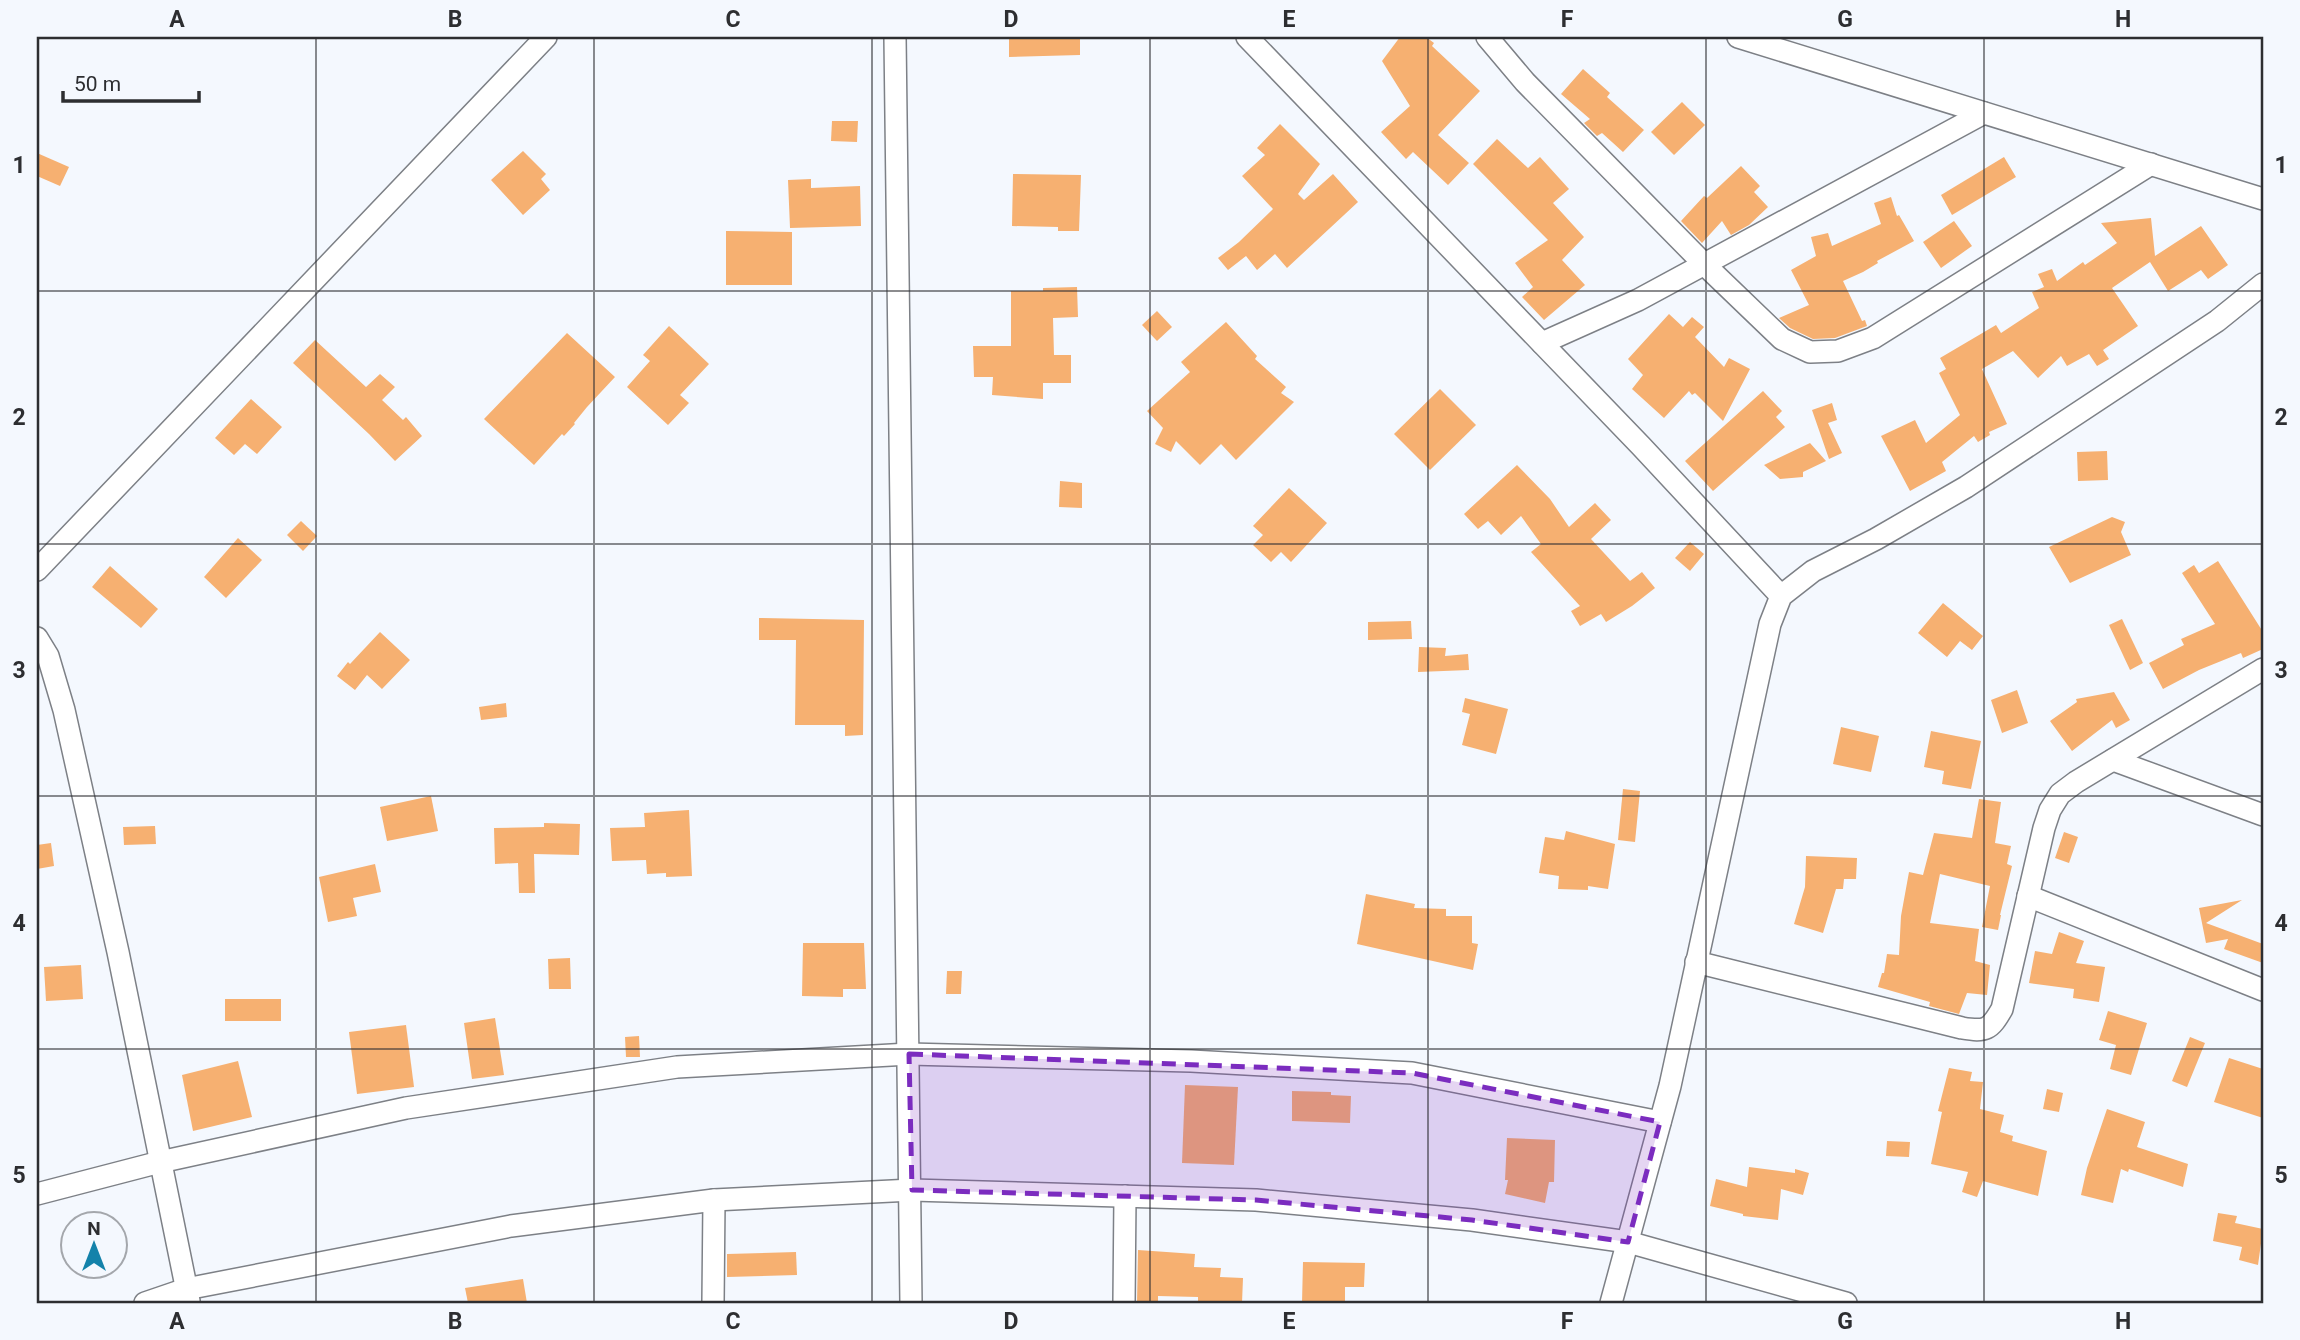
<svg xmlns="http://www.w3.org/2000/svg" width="2300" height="1340" font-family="Roboto,sans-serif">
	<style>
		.building { fill: #f6b071 }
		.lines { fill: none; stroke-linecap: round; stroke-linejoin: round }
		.minor-casing { stroke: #7d8086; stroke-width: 24 }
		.minor { stroke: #fff; stroke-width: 21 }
		.marked { fill: #7b2cbf; fill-opacity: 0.2; stroke: #7b2cbf; stroke-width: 5; stroke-dasharray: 14 9; stroke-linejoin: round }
		.grid { fill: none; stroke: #2d2e31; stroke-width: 2; stroke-opacity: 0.55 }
		.neatline { fill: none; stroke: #2d2e31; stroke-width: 2.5 }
		.grid-label { font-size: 23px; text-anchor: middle; font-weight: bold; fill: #2d2e31 }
	</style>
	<rect width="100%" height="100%" fill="#f4f8fe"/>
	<g class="building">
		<polygon points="1009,37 1080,37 1080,55 1009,57"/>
		<polygon points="1400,37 1426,37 1434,43 1432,46 1480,91 1438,135 1469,163 1448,185 1413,152 1406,159 1381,132 1410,106 1382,61"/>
		<polygon points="1583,69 1610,93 1607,97 1644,130 1623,152 1602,133 1597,136 1584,123 1590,119 1561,94"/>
		<polygon points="1682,102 1705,125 1674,155 1651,132"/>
		<polygon points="832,121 858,121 857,142 831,141"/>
		<polygon points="1280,124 1320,164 1298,194 1304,200 1333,174 1358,202 1287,268 1275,254 1257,270 1246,256 1228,270 1218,258 1239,242 1273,209 1242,176 1265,155 1257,148"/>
		<polygon points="1497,139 1528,168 1540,157 1569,189 1553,203 1584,237 1562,260 1585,285 1544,320 1522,297 1533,287 1515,263 1548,240 1473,164"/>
		<polygon points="523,151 546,174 541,179 550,190 523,215 491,180"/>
		<polygon points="37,153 69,167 60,186 37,176"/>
		<polygon points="2004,157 2016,177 1952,215 1941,195"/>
		<polygon points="1741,166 1760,186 1754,192 1768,207 1749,225 1731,235 1722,221 1702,243 1681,221 1704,196 1707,198"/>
		<polygon points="1013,174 1081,175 1079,231 1058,231 1058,227 1012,226"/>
		<polygon points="811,179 811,188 860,186 861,226 790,228 788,180"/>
		<polygon points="1891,197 1897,216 1899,215 1914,241 1877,261 1878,263 1863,272 1843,281 1862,321 1865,320 1867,326 1835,338 1813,339 1790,328 1779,318 1809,305 1791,270 1816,256 1811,237 1828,233 1832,246 1881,224 1874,203"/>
		<polygon points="2151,218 2155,256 2201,226 2228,265 2208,279 2201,270 2168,291 2150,262 2112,288 2138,326 2103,350 2109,359 2097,366 2089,354 2067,366 2061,356 2038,378 2013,351 1982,369 2007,424 1989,432 1990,435 1978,442 1974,436 1942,462 1946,471 1910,491 1881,436 1915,420 1926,443 1960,415 1939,373 1946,369 1940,358 1996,325 2001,333 2039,308 2032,292 2044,287 2038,274 2052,269 2057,281 2083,262 2085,265 2117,243 2101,223"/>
		<polygon points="1954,221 1972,246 1941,268 1923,242"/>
		<polygon points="726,231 792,232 792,285 726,285"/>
		<polygon points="1077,287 1078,317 1053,318 1054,355 1071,355 1071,383 1043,383 1043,399 992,395 993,377 974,377 973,346 1011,346 1011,291 1043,291 1043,288"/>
		<polygon points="1157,311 1172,327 1157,341 1142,325"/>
		<polygon points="1669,314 1683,327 1692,317 1704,327 1695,337 1724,367 1729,358 1750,369 1723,421 1695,393 1692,395 1689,391 1664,418 1632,389 1643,375 1628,359"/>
		<polygon points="1226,322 1257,356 1255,359 1286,387 1281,393 1294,402 1236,460 1221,444 1200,465 1176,441 1171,452 1155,444 1163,428 1147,411 1190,372 1181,362"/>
		<polygon points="669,326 709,364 680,395 689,403 668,425 627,387 650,361 643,355"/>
		<polygon points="567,333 615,377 587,407 574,423 575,424 564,436 562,434 534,465 484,419"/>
		<polygon points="315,340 366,387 380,374 395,387 382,400 403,420 406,417 422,436 395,461 369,434 293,363"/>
		<polygon points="1440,389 1476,425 1430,470 1394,434"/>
		<polygon points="1763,391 1782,411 1776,417 1785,427 1713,491 1685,461"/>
		<polygon points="251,399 282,427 257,454 245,444 234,455 215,438"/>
		<polygon points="1832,403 1837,420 1828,423 1842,453 1829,459 1812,410"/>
		<polygon points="1810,443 1826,461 1803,472 1803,477 1780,479 1764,465"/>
		<polygon points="2107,451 2108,480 2078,481 2077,452"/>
		<polygon points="1517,465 1550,499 1569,527 1595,503 1611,520 1591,539 1630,581 1642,572 1655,588 1632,606 1606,622 1601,614 1580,626 1571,611 1580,606 1531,552 1541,544 1521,516 1501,535 1488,521 1478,529 1464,514"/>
		<polygon points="1060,481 1082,483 1082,508 1059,507"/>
		<polygon points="1289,488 1327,523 1291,562 1281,552 1271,562 1253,545 1263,535 1253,526"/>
		<polygon points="2112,517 2125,522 2121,532 2131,555 2070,583 2049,547"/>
		<polygon points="301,521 317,536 303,551 287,535"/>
		<polygon points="238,538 262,560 226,598 204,577"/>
		<polygon points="1690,542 1704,554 1690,571 1675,558"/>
		<polygon points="2218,561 2263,632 2263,649 2243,658 2241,653 2199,670 2163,689 2149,663 2184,645 2181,639 2215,624 2182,573 2194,565 2199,573"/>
		<polygon points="110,566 158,609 141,628 92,587"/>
		<polygon points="1943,603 1983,636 1972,650 1960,641 1947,657 1918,633"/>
		<polygon points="759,618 864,620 863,735 845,736 845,725 795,725 796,640 759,640"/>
		<polygon points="2122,619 2143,663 2130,670 2109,625"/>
		<polygon points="1411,621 1412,639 1368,640 1368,622"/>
		<polygon points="380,632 410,660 382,689 367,675 355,690 337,676 348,662 350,664"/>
		<polygon points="1419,647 1446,648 1445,656 1468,654 1469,670 1418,672"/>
		<polygon points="2017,690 2028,723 2002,733 1991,700"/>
		<polygon points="2114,692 2130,720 2116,728 2112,720 2072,751 2050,721 2077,702 2076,699"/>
		<polygon points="1465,698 1508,709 1496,754 1462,745 1470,714 1462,712"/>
		<polygon points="506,703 507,717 481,720 479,707"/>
		<polygon points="1841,727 1879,736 1871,772 1833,764"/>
		<polygon points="1931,731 1981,741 1971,789 1942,784 1944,771 1924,767"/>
		<polygon points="1623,789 1640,791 1635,842 1618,840"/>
		<polygon points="431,796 438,831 387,841 380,807"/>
		<polygon points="1979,799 2001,802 1995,843 2011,846 2007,864 2012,866 2000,915 2001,915 1998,930 1982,927 1990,886 1940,874 1930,923 1979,929 1975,961 1990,965 1987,995 1967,993 1959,1014 1929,1006 1930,1002 1878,987 1882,973 1884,973 1887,954 1899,955 1901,916 1909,872 1923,875 1934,833 1972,838"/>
		<polygon points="689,810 692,876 666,877 666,873 647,874 646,860 612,861 610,828 645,827 644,813"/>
		<polygon points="544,823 580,824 579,855 534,854 535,893 519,893 518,863 495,864 494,828 544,827"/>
		<polygon points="155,826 156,844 124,845 123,827"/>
		<polygon points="1566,831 1615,844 1608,889 1588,886 1588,890 1558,889 1559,876 1539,873 1545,837 1564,840"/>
		<polygon points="2064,832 2078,837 2069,863 2055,858"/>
		<polygon points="51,843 54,866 37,869 37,845"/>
		<polygon points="1806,856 1857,858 1856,879 1844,879 1843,889 1836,889 1823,933 1794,924 1805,887"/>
		<polygon points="375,864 381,892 353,898 357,916 328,922 319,877"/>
		<polygon points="1366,894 1415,904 1414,908 1446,909 1446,916 1472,916 1472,943 1478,944 1473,970 1357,944"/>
		<polygon points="2242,900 2206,923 2263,944 2263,963 2224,949 2228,939 2206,943 2199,908"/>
		<polygon points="2059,932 2084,941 2076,963 2105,967 2099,1002 2073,998 2074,989 2029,983 2035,951 2052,954"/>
		<polygon points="803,943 864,943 866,989 843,989 843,997 802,996"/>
		<polygon points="570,958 571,989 549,989 548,959"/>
		<polygon points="81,965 83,999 46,1001 44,967"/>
		<polygon points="947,971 962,971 961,994 946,994"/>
		<rect x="225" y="999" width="56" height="22"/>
		<polygon points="2108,1011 2147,1023 2131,1075 2110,1069 2116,1045 2099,1040"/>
		<polygon points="495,1018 504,1075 472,1079 464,1023"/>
		<polygon points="406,1025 414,1087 357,1094 349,1032"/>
		<polygon points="639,1036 640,1057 626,1057 625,1037"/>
		<polygon points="2190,1037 2205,1043 2187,1087 2172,1081"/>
		<polygon points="2229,1058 2263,1069 2263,1118 2214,1102"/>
		<polygon points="238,1061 252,1117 193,1131 182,1075"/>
		<polygon points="1949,1068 1972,1072 1970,1081 1983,1082 1980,1109 2004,1115 2000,1132 2013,1136 2012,1141 2047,1151 2038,1196 1983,1181 1977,1197 1962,1192 1968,1172 1931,1164 1942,1112 1938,1111"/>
		<polygon points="1185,1085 1238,1087 1234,1165 1182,1163"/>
		<polygon points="2047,1089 2063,1093 2059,1112 2043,1109"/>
		<polygon points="1292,1091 1331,1092 1331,1095 1351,1096 1350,1123 1292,1121"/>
		<polygon points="2107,1109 2145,1122 2137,1147 2188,1164 2183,1187 2129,1169 2128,1172 2121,1169 2113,1203 2081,1195 2087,1168"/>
		<polygon points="1507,1138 1555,1140 1554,1182 1549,1182 1545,1203 1505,1194 1508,1180 1505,1180"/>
		<polygon points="1887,1141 1910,1142 1909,1157 1886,1156"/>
		<polygon points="1749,1167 1795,1173 1795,1169 1809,1173 1803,1195 1781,1189 1778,1220 1743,1216 1743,1214 1710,1206 1716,1179 1747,1187"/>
		<polygon points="2218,1213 2237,1216 2235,1223 2263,1229 2258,1265 2239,1260 2242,1247 2213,1241"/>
		<polygon points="1138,1250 1195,1254 1194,1267 1221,1268 1220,1277 1243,1278 1242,1303 1198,1303 1198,1297 1158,1296 1158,1303 1137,1303"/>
		<polygon points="796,1252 797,1275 727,1277 727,1254"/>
		<polygon points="1303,1262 1365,1263 1364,1287 1345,1287 1345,1303 1302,1303"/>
		<polygon points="523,1279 527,1303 468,1303 465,1288"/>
	</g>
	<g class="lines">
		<g class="minor-casing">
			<g id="minor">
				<polyline points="895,37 911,1303"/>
				<polyline points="1247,37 1641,446 1781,596"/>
				<polyline points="1487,37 1525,82 1705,265 1782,339 1810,352 1838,351 1873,338 2151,164"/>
				<polyline points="1738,37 2263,199"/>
				<polyline points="1542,343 1638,300 1984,113"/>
				<polyline points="37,570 546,37"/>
				<polyline points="37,638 48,656 64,710 118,952 189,1301"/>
				<polyline points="2113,760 2263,815"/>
				<polyline points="2028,896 2263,990"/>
				<path d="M 1696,962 L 1962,1028 C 1986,1032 1990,1030 2002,1009 L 2044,828 L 2050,810 L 2060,794 L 2076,782 L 2263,669"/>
				<polyline points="37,1194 160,1162 406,1108 677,1067 909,1054 1191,1061 1412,1073 1660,1122"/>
				<polyline points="145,1303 186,1289 511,1226 714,1200 912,1190 1256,1200 1472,1220 1628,1242 1846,1303"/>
				<polyline points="713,1303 714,1200"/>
				<polyline points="1124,1303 1125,1196"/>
				<polyline points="1611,1303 1670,1086 1770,624 1781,596 1813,571 1876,539 1966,487 2217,321 2263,284"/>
			</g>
		</g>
		<use href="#minor" class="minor"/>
	</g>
	<path class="marked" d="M 909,1054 L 1412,1073 L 1660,1122 L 1628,1242 L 1472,1220 L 1256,1200 L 912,1190 Z"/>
	<path class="grid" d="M 316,37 L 316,1303M 594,37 L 594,1303M 872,37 L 872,1303M 1150,37 L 1150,1303M 1428,37 L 1428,1303M 1706,37 L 1706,1303M 1984,37 L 1984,1303M 37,291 L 2263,291M 37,544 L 2263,544M 37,796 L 2263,796M 37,1049 L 2263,1049"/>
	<rect width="2300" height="1340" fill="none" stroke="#f4f8fe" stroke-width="77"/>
	<g transform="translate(94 1245)"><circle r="33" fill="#f4f8fe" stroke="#a4a7ac" stroke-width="2"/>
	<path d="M0-5L12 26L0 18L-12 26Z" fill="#1382aa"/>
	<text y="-10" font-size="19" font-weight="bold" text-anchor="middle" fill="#2d2e31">N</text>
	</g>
	<path d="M63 91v10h136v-10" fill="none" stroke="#2d2e31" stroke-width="3.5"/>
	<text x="74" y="91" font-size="21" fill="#2d2e31" stroke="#f4f8fe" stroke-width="5" paint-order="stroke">50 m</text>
	<rect x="38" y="38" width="2224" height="1264" class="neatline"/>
	<g class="grid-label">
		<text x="177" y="27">A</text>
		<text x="455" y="27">B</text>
		<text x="733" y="27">C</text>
		<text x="1011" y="27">D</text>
		<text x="1289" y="27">E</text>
		<text x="1567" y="27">F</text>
		<text x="1845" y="27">G</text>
		<text x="2123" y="27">H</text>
		<text x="19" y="173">1</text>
		<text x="2281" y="173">1</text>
		<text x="19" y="425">2</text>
		<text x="2281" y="425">2</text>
		<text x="19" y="678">3</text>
		<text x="2281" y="678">3</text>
		<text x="19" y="931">4</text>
		<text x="2281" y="931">4</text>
		<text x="19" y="1183">5</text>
		<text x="2281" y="1183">5</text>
		<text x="177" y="1329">A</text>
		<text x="455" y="1329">B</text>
		<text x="733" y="1329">C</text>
		<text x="1011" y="1329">D</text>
		<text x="1289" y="1329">E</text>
		<text x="1567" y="1329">F</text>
		<text x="1845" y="1329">G</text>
		<text x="2123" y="1329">H</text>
	</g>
</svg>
